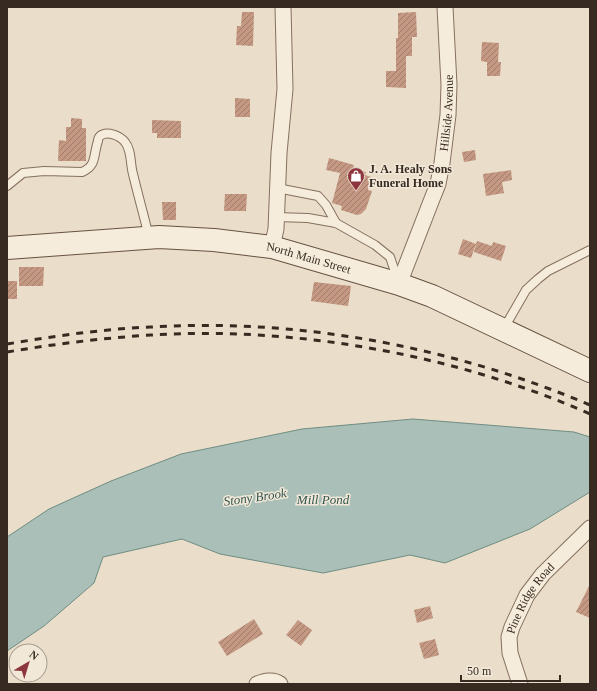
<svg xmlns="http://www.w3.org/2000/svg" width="597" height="691" font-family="Georgia,serif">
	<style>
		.water { fill: #a9bfb7; stroke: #708d83 }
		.building { fill: url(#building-hatch) }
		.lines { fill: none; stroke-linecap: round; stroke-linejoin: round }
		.lane-casing { stroke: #85705f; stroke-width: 10 }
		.street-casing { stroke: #85705f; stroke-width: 17 }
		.secondary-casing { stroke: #675242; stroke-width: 24 }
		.lane { stroke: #f6ecdb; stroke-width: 8 }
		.street { stroke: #f6ecdb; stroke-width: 15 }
		.secondary { stroke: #f6ecdb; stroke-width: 22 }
		.rail { stroke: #372a21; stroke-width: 3; stroke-dasharray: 7 7; stroke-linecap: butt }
		.labels { text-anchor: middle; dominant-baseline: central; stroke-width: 3; stroke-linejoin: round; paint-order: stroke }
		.street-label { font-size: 12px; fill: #372a21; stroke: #f2e8d8 }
		.poi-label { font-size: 12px; font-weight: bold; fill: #372a21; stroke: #f2e8d8; text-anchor: start }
		.water-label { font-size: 13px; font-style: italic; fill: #325550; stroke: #f2e8d8 }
	</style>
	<defs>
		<pattern id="building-hatch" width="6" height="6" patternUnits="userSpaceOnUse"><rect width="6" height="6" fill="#c49883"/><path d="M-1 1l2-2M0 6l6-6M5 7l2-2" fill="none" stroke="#a07c6b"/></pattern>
	</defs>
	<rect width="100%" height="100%" fill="#eaddc9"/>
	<polygon class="water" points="413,419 574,432 590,437 590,492 530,529 445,563 410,555 323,573 220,554 182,539 103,557 94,583 44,626 7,651 7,537 49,509 111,481 181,454 302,429"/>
	<g class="building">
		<polygon points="242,12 254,12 253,46 236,45 237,26 241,26"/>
		<polygon points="416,12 417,37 412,37 412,56 406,56 406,88 386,87 386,71 396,71 396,38 398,38 398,13"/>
		<polygon points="482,42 499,43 498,62 501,62 500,76 487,76 487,62 481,61"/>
		<polygon points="235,98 250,99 250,117 235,117"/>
		<polygon points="71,118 82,119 82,128 86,128 86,161 58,161 59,140 66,141 66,127 71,127"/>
		<polygon points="152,120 181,121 181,138 157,138 157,133 152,133"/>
		<polygon points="475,150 476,160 464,162 462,152"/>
		<polygon points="329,158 354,165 353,169 366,172 365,175 371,177 368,190 372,191 366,209 361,214 357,215 341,210 342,206 332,203 340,173 326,170"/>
		<polygon points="511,170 512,180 502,182 504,193 486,196 483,174"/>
		<polygon points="225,194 247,194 246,211 224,211"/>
		<polygon points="162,202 176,202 176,220 163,220"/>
		<polygon points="463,239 476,244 471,258 458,254"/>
		<polygon points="477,241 492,246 493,242 506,246 501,261 474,252"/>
		<polygon points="19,267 44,267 43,286 19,286"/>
		<rect x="7" y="281" width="10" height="18"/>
		<polygon points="314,282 351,286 348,306 311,301"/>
		<polygon points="590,584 590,618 576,612"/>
		<polygon points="430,606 433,618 417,623 414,610"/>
		<polygon points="254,619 263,634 227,656 218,642"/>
		<polygon points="298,620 312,630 301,646 286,635"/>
		<polygon points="435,639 439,655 424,659 419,643"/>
	</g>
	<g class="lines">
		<g class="lane-casing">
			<g id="lane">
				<path d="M 7,186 L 23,173 L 44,171 L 82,172 C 97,166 93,155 98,141 C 98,139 99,137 100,136 C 107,130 120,136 125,142 C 132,151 130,164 133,174 C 138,195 144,216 149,237"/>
				<polyline points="277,188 318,196 326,205 336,223"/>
				<polyline points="276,217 308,218 336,223 375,245 390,257 398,281"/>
				<polyline points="506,330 507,323 526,290 538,279 548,271 590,250"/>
			</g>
		</g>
		<g class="street-casing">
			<g id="street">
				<polyline points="272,247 276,229 279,153 285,89 283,7"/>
				<path id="s1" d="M 399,284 L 432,199 L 438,184 L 442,163 L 448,115 L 449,85 L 445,7"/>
				<path d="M 257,684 C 265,681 273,679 280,684"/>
				<path id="s2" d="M 520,684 L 510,653 L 509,637 L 512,627 L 527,595 L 543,574 L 590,528"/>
			</g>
		</g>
		<g class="secondary-casing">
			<g id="secondary">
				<path id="s3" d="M 7,248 L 159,237 L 214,240 L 272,247 L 399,284 L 432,296 L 590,371"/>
			</g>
		</g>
		<use href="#lane" class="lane"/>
		<use href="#street" class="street"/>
		<use href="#secondary" class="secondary"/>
		<g class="rail">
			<path d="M 7,344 C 55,336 103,329 151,327 C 300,318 453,347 590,405"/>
			<path d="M 7,352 C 55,344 103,338 151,335 C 296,326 457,355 590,414"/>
		</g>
	</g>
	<defs>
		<g id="shop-pin" transform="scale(0.9)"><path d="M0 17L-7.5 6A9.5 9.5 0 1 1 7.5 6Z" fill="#8d363e" stroke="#f2e8d8"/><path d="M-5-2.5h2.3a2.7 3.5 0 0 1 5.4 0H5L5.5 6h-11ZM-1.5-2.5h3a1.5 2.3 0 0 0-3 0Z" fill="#fff"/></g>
	</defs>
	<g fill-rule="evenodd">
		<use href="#shop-pin" x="356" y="176"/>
	</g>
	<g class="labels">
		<g class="street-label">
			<text stroke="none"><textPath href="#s1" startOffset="179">Hillside Avenue</textPath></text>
			<text stroke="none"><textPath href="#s3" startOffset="304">North Main Street</textPath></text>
			<text stroke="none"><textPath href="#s2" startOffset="93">Pine Ridge Road</textPath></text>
		</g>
		<g class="poi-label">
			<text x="369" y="169">J. A. Healy Sons<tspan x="369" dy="14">Funeral Home</tspan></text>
		</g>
		<g class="water-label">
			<text transform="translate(255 497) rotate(-8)">Stony Brook</text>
			<text x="323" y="499">Mill Pond</text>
		</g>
	</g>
	<rect width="597" height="691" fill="none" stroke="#372a21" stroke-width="16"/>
	<g transform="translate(28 663) rotate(38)"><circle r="19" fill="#f2e8d8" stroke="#a79c8f"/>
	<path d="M0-3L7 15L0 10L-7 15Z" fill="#8d363e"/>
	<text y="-6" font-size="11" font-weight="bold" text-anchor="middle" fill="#372a21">N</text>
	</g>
	<path d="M461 675v6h99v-6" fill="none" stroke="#372a21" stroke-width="2"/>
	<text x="467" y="675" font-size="12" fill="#372a21" stroke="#f2e8d8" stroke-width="3" paint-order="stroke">50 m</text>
</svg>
